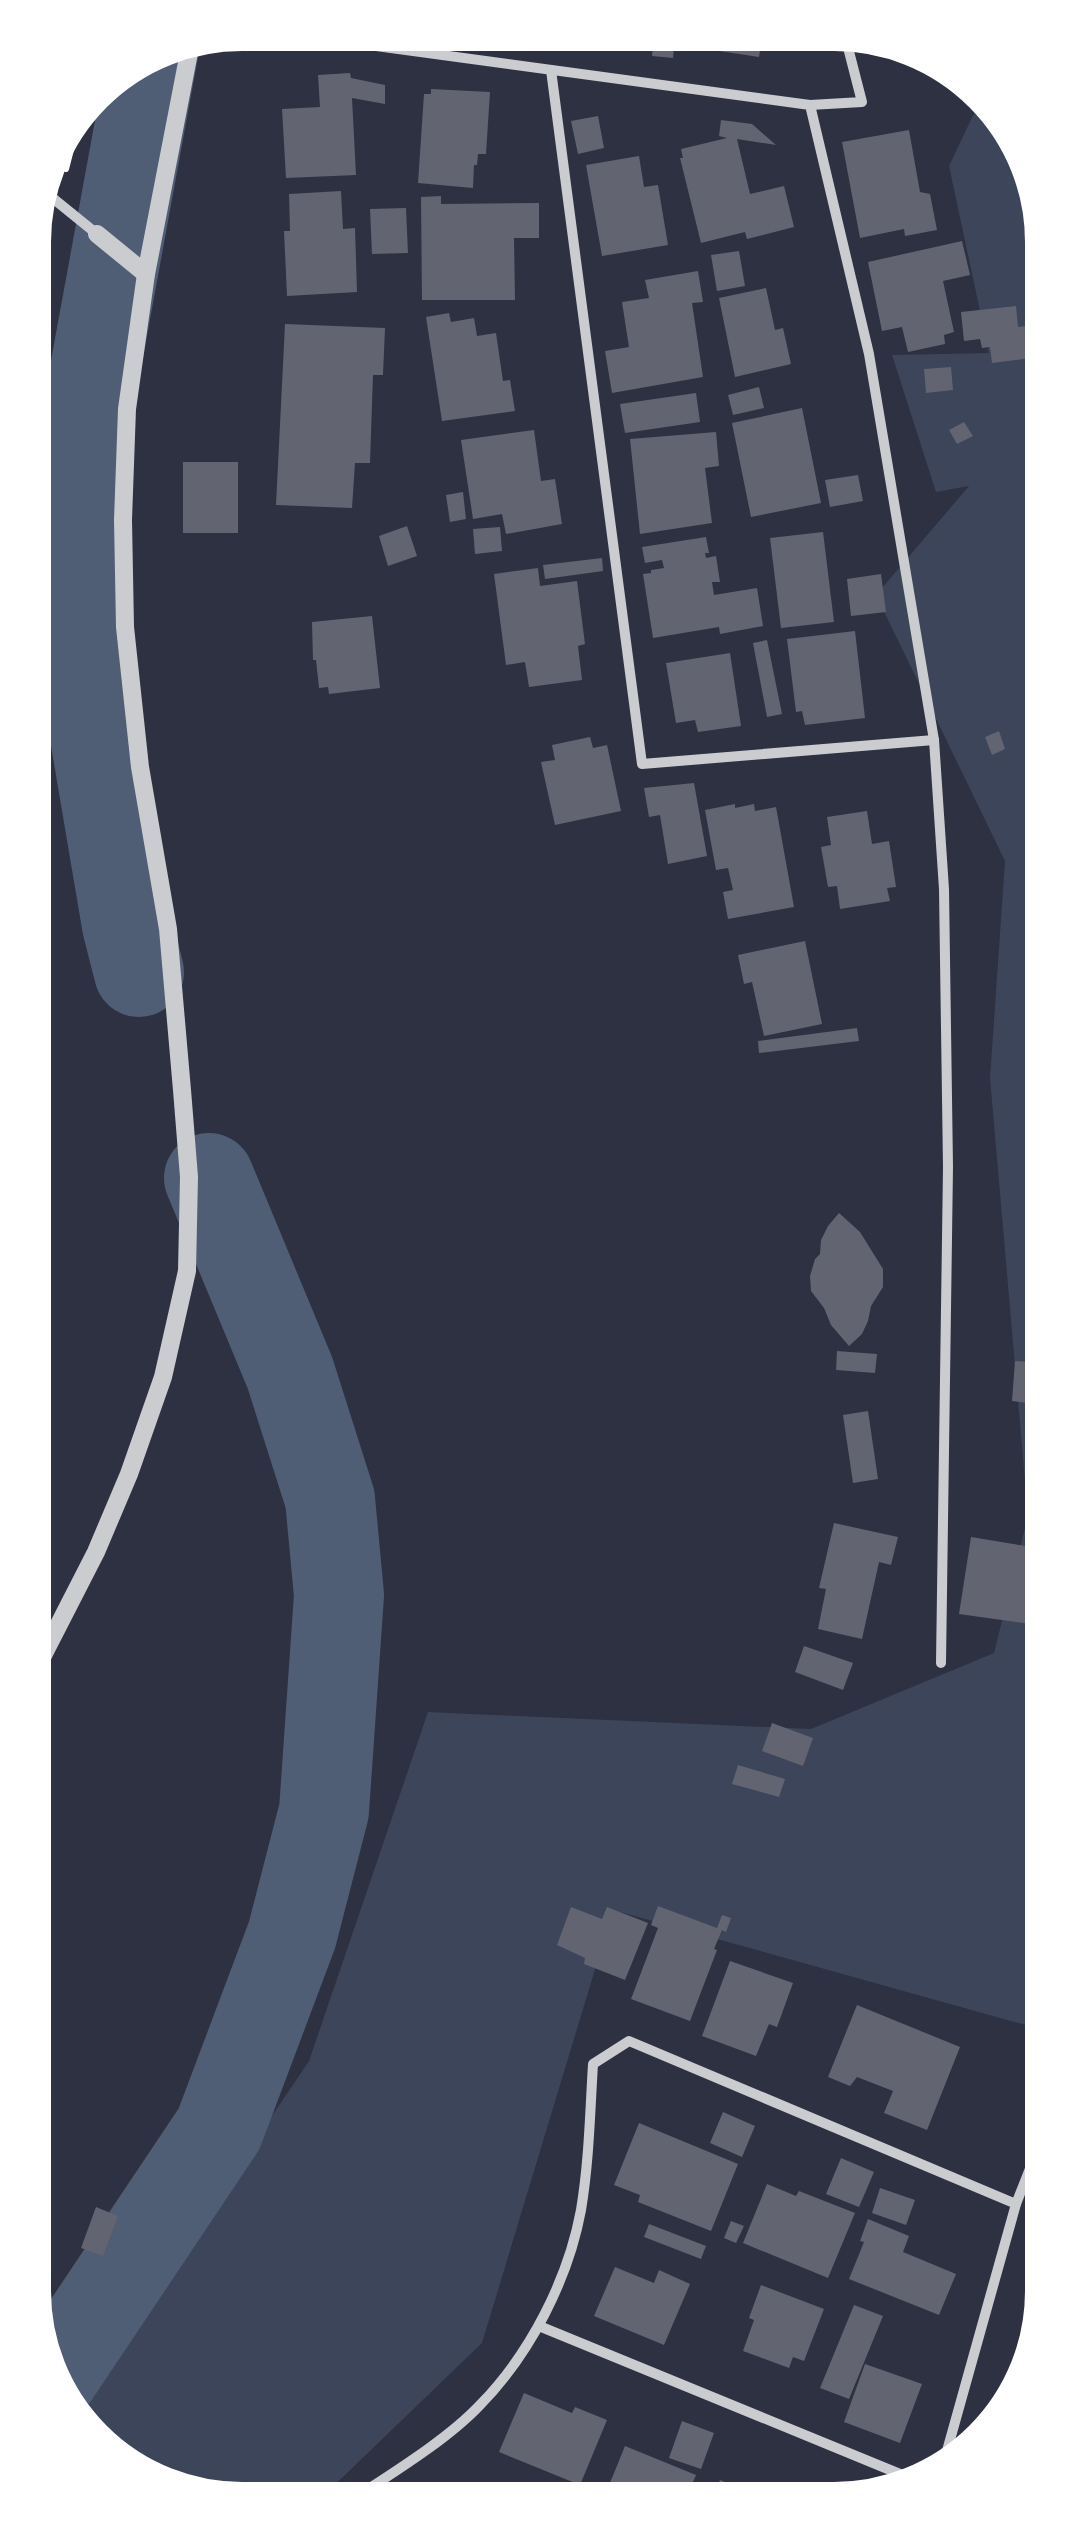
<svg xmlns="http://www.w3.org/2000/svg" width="1076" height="2533" font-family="Overpass,sans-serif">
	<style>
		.green { fill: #3c4559 }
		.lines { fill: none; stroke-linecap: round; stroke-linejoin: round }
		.river { stroke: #4f5d75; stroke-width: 90 }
		.building { fill: #626471 }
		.path { stroke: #fff; stroke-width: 6 }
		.minor { stroke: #caccd0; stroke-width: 10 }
		.tertiary { stroke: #caccd0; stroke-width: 18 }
		.rim { fill: none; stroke: #fff; stroke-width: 12 }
	</style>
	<rect width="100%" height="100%" fill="#2d3142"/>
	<polygon class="green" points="985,90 1041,187 1047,2031 613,1910 482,2343 318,2501 201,2501 91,2443 73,2411 309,2061 428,1712 811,1729 994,1653 1028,1516 990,1078 1005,861 876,595 969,486 936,492 892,355 989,353 949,166"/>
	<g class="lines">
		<g class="river">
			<polyline points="139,972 127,925 86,683 86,419 154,48"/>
			<polyline points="53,2377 219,2129 292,1935 324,1811 339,1595 330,1499 290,1373 209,1178"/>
		</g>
	</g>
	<g class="building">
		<polygon points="655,30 676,30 673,58 652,56"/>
		<polygon points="695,31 763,31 759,57 706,49 706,43 694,40"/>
		<polygon points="350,73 351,78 385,85 385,104 352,98 356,175 286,178 282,109 320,107 318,75"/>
		<polygon points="431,89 490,92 486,154 478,154 477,165 474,165 473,188 418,183 424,94 431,94"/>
		<polygon points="598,116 604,148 578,154 571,121"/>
		<polygon points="721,120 752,124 776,145 737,139 750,194 784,186 794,227 747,239 745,232 701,243 680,158 683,158 681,149 727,138 719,136"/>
		<polygon points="909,130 920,192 930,194 937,230 905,236 904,229 860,238 842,142"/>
		<polygon points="639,156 644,187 658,185 668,245 602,256 586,165"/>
		<polygon points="341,191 343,229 355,228 357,292 287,296 284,231 290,231 289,194"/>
		<polygon points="441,196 441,204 539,203 539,238 514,238 515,300 422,300 421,197"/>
		<polygon points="406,208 408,253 372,254 370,209"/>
		<polygon points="962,241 970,275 943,281 954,332 944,335 945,344 908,352 902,327 882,331 868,262"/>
		<polygon points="739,251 745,286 717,291 711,255"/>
		<polygon points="698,271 703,302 692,303 703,377 612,393 605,351 629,347 622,302 649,298 645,280"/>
		<polygon points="766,288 775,330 783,328 791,364 735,377 719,298"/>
		<polygon points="1016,306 1018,327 1035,325 1039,357 992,363 990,347 982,348 980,339 964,341 961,312"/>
		<polygon points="449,313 451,322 474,318 477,336 496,333 503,381 510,380 515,411 442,421 426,317"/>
		<polygon points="285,324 385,328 383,375 373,375 370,463 355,463 352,508 276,505"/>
		<polygon points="951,367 953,390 926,393 924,369"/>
		<polygon points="759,387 764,408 733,415 728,395"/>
		<polygon points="696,393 700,422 625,433 620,404"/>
		<polygon points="802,408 821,503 751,517 732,423"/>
		<polygon points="964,422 973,436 957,444 949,430"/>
		<polygon points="534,430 541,481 555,479 562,524 506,534 502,514 473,519 461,440"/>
		<polygon points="716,432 719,466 705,468 712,523 640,534 630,439"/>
		<rect x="183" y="462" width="55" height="71"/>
		<polygon points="858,475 863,501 830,507 825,480"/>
		<polygon points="463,492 466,519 450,522 446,495"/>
		<polygon points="407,526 417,556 388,566 379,536"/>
		<polygon points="500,527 502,551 475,554 473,529"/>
		<polygon points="823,532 834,622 781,628 770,538"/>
		<polygon points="706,537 709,553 705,553 706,558 716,556 720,582 712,582 714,595 757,588 763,626 720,634 719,627 653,638 643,574 651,573 651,570 664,568 662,560 645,563 642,547"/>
		<polygon points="602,558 603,571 545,579 543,565"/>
		<polygon points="538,568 540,586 577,581 585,644 578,646 582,680 529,687 525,662 506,665 494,574"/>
		<polygon points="881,574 886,612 851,616 847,579"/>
		<polygon points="372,616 380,688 329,694 328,687 319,688 316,660 313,660 312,622"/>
		<polygon points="855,631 865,718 805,725 802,711 796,712 787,639"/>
		<polygon points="767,640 782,714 767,717 753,643"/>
		<polygon points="730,653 741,726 698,732 695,720 676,723 666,663"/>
		<polygon points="999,731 1005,749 992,755 985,737"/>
		<polygon points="590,737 593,748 607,745 621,811 555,825 541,762 555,760 552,745"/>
		<polygon points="694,783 707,856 668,864 660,815 649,817 644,788"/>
		<polygon points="735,804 735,808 754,804 755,811 776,807 794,907 728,919 723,892 733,890 728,868 716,870 705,810"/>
		<polygon points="867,811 872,844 889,841 896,887 887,888 890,901 840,909 837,886 828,887 821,847 831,845 827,817"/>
		<polygon points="805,941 822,1024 764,1036 752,982 744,984 738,955"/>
		<polygon points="857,1028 859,1041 759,1053 758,1041"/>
		<polygon points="839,1213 860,1232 883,1269 883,1287 871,1306 868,1321 862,1334 849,1346 831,1325 824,1308 811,1291 810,1276 815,1259 820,1254 821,1240 828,1226"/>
		<polygon points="837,1351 877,1354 875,1373 836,1370"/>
		<polygon points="1015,1361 1030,1362 1028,1403 1012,1401"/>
		<polygon points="868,1411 878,1479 853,1483 843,1415"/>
		<polygon points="834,1523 898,1537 891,1565 879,1562 862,1639 818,1629 826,1589 819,1588"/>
		<polygon points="971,1537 1032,1547 1029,1565 1046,1568 1045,1626 959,1614"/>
		<polygon points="804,1646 853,1663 843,1690 795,1672"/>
		<polygon points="772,1723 813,1738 803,1766 762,1751"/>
		<polygon points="738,1765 785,1779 779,1797 732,1784"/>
		<polygon points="658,1906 717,1928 722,1915 731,1918 726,1932 722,1930 714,1949 717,1950 690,2021 631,1999 658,1928 651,1925"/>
		<polygon points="571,1907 602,1919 607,1907 648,1923 625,1980 584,1964 585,1958 557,1945"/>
		<polygon points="730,1961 793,1983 777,2027 769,2024 756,2056 702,2036"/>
		<polygon points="857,2005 960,2047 927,2130 884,2113 893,2091 857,2077 850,2086 828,2077"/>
		<polygon points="723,2112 755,2126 742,2157 710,2143"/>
		<polygon points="639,2123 738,2164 711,2231 638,2202 640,2195 614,2185"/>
		<polygon points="841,2158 874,2172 859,2207 826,2194"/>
		<polygon points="767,2184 796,2196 799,2191 855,2213 828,2278 743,2243"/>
		<polygon points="880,2188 915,2200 906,2225 872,2213"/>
		<polygon points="96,2207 118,2216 103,2256 81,2248"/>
		<polygon points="868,2219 909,2236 903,2252 956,2274 939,2315 849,2279 864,2242 860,2241"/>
		<polygon points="731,2221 744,2226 736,2243 724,2238"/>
		<polygon points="649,2224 706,2246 701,2259 644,2237"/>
		<polygon points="615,2267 654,2283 659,2270 690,2284 664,2345 594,2316"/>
		<polygon points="761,2285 824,2309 804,2361 793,2357 789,2368 743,2351 754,2320 749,2318"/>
		<polygon points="854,2305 883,2316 849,2399 820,2388"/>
		<polygon points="865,2364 922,2384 900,2443 844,2422"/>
		<polygon points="524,2393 572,2413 575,2407 607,2420 580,2485 499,2452"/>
		<polygon points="682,2421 714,2433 701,2469 669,2458"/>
		<polygon points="625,2446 696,2475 686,2499 603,2500"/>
		<polygon points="720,2480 767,2499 712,2499"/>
	</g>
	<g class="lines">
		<polyline class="path" points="66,169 83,103"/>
		<g class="minor">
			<polyline points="243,28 810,105 869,354 934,740 944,889 948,1167 941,1663"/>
			<polyline points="551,70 642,764 934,740"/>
			<polyline points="810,105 862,102 844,32"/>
			<polyline points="39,187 97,234"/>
			<polyline points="1016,2204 1031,2166 1048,2158"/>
			<polyline points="539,2326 917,2481"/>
			<path d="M 350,2501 C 391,2474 447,2440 480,2405 C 530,2354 568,2280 581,2210 C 589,2162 590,2113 593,2064 L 629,2041 L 1016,2204 L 943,2465"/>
		</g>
		<g class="tertiary">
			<polyline points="97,234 146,274"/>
			<polyline points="33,1675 96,1552 129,1474 163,1377 187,1271 189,1177 182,1090 168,929 140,767 125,627 123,520 127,409 146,274 192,37"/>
		</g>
	</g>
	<path d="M0 0H1076V2533H0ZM242 45H834A197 197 0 0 1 1031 242V2291A197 197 0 0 1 834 2488H242A197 197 0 0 1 45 2291V242A197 197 0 0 1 242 45Z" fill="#fff" fill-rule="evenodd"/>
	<path class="rim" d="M242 45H834A197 197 0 0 1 1031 242V2291A197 197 0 0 1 834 2488H242A197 197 0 0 1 45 2291V242A197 197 0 0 1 242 45Z"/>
</svg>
